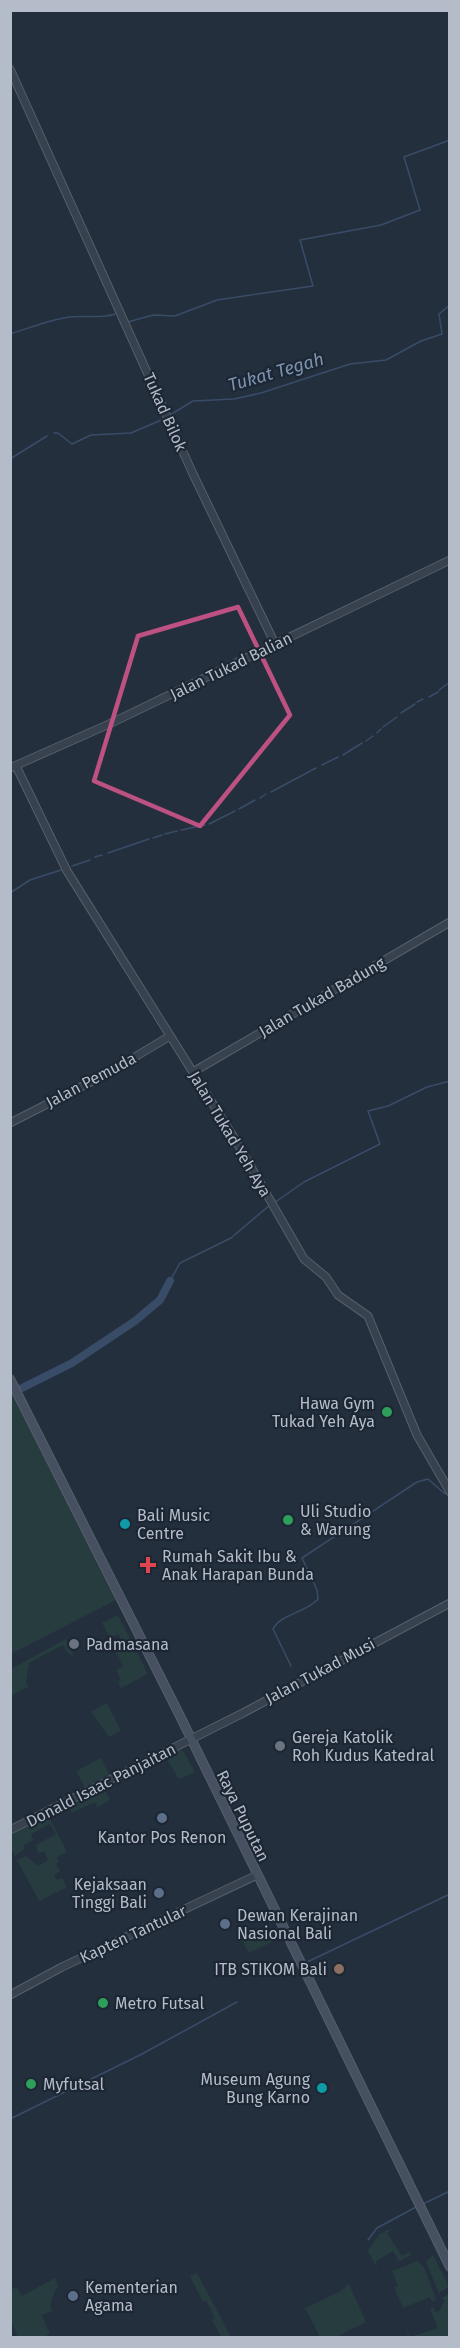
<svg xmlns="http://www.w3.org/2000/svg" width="460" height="2348" font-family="'Fira Sans',sans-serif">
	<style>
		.green { fill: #263c3f }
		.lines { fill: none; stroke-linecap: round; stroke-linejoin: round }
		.stream { stroke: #394c67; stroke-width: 1.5 }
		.river { stroke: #394c67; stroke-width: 8 }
		.tertiary-casing { stroke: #565f6c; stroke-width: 9 }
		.secondary-casing { stroke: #565f6c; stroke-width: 10 }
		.tertiary { stroke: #38414e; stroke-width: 7 }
		.secondary { stroke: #465061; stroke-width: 8 }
		.marked { fill: none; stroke: #bd5182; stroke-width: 4.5; stroke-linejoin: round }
		.leisure-dot { fill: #2e9e5b; stroke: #1d2633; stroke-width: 2 }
		.culture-dot { fill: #0f9aa8; stroke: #1d2633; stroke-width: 2 }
		.health-dot { fill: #e0444e; stroke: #1d2633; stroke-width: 2 }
		.worship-dot { fill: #6b7280; stroke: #1d2633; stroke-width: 2 }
		.service-dot { fill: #5c6f8a; stroke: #1d2633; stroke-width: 2 }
		.education-dot { fill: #8d6e63; stroke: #1d2633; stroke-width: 2 }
		.labels { text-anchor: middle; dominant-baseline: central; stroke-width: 4.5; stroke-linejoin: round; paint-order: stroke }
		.street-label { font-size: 16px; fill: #b4bcc9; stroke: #1d2633 }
		.poi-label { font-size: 16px; fill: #b4bcc9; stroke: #1d2633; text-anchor: start }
		.water-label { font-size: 18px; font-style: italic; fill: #7c92b1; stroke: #1d2633 }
	</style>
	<rect width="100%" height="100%" fill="#242f3e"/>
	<g class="green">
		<polygon points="11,1390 118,1599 11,1654"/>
		<polygon points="118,1615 148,1674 121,1688 118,1682 121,1680 116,1670 123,1666 115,1651 125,1646 118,1634 110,1638 102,1623"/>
		<polygon points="66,1639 74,1657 67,1652 63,1645 29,1663 26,1682 28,1687 11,1696 11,1669"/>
		<polygon points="107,1703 121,1731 109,1737 91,1712"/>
		<polygon points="180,1750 184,1752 195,1772 179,1779 166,1758"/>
		<polygon points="101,1758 109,1774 85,1787 76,1771"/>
		<polygon points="103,1787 110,1800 98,1807 95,1802 72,1813 68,1805"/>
		<polygon points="48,1815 67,1852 57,1857 59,1862 56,1864 60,1871 54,1875 57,1880 62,1878 67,1887 39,1901 17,1860 26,1856 38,1866 48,1860 44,1851 38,1853 36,1845 56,1834 50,1824 31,1834 33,1840 23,1845 25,1849 15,1856 11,1848 11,1834"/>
		<polygon points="272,1928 278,1939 249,1953 242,1940"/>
		<polygon points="393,2228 387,2233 402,2256 410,2252 411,2255 399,2261 393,2251 376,2261 377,2268 368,2251 379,2234"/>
		<polygon points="433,2255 449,2287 439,2293 426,2262"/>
		<polygon points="417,2261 424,2267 436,2299 432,2302 430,2297 403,2308 394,2287 398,2286 392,2271"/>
		<polygon points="197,2273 231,2337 221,2337 212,2320 215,2318 206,2300 203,2302 190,2276"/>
		<polygon points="55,2278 58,2288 55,2290 50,2305 52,2311 42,2315 50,2334 43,2337 18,2337 11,2321 11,2290 17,2287 22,2296"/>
		<polygon points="349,2284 366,2322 336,2337 320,2337 305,2308 341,2291"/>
		<polygon points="449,2294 449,2337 409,2337 404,2323 410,2337 438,2328 430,2309 433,2307 436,2313 440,2310 445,2300 441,2298"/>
	</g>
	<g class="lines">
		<g class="stream">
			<polyline points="128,322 153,315 175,316 217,300 313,286 300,240 381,225 420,210 404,157 450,140"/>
			<path d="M 10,334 C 30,328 49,320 69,317 C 85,315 102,319 115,314"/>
			<polyline points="170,415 193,401 234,399 261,393 350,364 386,360 421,341 442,334 439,314 450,305"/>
			<polyline points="54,433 58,433 72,444 91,435 131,433 166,418"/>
			<polyline points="10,459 47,436"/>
			<polyline points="439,690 450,682"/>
			<polyline points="429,697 438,692"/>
			<polyline points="417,702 423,699"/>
			<polyline points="401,713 415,704"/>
			<polyline points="383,727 397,717"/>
			<polyline points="377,733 381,729"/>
			<polyline points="366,741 373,736"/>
			<polyline points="343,755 362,743"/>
			<polyline points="322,765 338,757"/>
			<polyline points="271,792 316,768"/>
			<polyline points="260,798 266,794"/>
			<polyline points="239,809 255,800"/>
			<polyline points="209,824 235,811"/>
			<polyline points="181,830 205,825"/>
			<polyline points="165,834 177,831"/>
			<polyline points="153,838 162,835"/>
			<polyline points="108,853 149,839"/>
			<polyline points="95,857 102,855"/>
			<polyline points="72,866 90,860"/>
			<polyline points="10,893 30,880 64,869"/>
			<polyline points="274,1203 304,1182 380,1144 368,1111 388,1106 427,1087 450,1081"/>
			<polyline points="170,1281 180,1263 231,1238 270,1205"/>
			<path d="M 291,1666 L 273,1629 C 282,1613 306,1613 318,1599 L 317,1590 L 302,1558 L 417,1482 L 428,1479 L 444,1493 L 448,1494"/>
			<polyline points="305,1963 450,1894"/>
			<polyline points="10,2119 142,2054 237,2002"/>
			<polyline points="423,2204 450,2191"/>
			<polyline points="368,2240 377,2228 416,2207"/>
		</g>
		<polyline class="river" points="22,1388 72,1363 135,1321 160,1300 170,1281"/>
		<g class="tertiary-casing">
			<g id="tertiary">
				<polyline points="10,69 193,474 275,644"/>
				<polyline points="16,766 67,871 236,1141 304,1259 326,1277 338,1295 368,1316 417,1435 450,1492"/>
				<polyline points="10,768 107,725 450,560"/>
				<polyline points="193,1072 450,922"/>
				<polyline points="10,1123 108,1073 170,1036"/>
				<polyline points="10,1830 243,1713 450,1603"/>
				<polyline points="10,1995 62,1967 257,1875"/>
			</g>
		</g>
		<g class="secondary-casing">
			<polyline id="secondary" points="10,1379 179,1714 450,2267"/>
		</g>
		<use href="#tertiary" class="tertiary"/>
		<use href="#secondary" class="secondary"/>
	</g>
	<path class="marked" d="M 238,607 L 290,715 L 200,826 L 94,781 L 138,636 Z"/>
	<g class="leisure-dot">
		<circle cx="387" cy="1412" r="6"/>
		<circle cx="288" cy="1520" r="6"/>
		<circle cx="103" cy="2003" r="6"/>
		<circle cx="31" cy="2084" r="6"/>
	</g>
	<g class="culture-dot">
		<circle cx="125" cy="1524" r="6"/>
		<circle cx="322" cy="2088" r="6"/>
	</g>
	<path class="health-dot" d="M145 1556h6v6h6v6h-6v6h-6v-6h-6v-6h6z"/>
	<g class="worship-dot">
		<circle cx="74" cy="1644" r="6"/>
		<circle cx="280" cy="1746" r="6"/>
	</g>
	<g class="service-dot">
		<circle cx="162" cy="1818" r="6"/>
		<circle cx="159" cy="1893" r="6"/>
		<circle cx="225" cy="1924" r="6"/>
		<circle cx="73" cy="2296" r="6"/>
	</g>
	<circle class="education-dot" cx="339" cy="1969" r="6"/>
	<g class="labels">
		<g class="street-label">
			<text transform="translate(165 412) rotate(66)">Tukad Bilok</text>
			<text transform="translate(231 666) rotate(-26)">Jalan Tukad Balian</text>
			<text transform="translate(322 997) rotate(-30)">Jalan Tukad Badung</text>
			<text transform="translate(91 1080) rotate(-28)">Jalan Pemuda</text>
			<text transform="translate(230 1134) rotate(59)">Jalan Tukad Yeh Aya</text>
			<text transform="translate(320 1671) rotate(-28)">Jalan Tukad Musi</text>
			<text transform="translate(101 1785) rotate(-27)">Donald Isaac Panjaitan</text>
			<text transform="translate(243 1816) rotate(64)">Raya Puputan</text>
			<text transform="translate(133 1934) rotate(-25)">Kapten Tantular</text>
		</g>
		<g class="poi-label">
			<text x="375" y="1403" text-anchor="end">Hawa Gym<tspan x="375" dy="18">Tukad Yeh Aya</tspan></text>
			<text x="300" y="1511">Uli Studio<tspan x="300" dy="18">&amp; Warung</tspan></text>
			<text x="137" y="1515">Bali Music<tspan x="137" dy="18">Centre</tspan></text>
			<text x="162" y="1556">Rumah Sakit Ibu &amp;<tspan x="162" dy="18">Anak Harapan Bunda</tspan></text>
			<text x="86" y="1644">Padmasana</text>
			<text x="292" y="1737">Gereja Katolik<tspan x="292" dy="18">Roh Kudus Katedral</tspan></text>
			<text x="162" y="1837" text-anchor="middle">Kantor Pos Renon</text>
			<text x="147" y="1884" text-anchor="end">Kejaksaan<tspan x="147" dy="18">Tinggi Bali</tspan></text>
			<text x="237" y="1915">Dewan Kerajinan<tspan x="237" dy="18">Nasional Bali</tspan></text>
			<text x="327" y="1969" text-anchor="end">ITB STIKOM Bali</text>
			<text x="115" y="2003">Metro Futsal</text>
			<text x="310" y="2079" text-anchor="end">Museum Agung<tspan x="310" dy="18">Bung Karno</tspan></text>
			<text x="43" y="2084">Myfutsal</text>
			<text x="85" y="2287">Kementerian<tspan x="85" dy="18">Agama</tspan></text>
		</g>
		<g class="water-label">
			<text transform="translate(276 372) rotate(-16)">Tukat Tegah</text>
		</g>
	</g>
	<rect width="460" height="2348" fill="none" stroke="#b4bcc9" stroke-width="24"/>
</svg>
